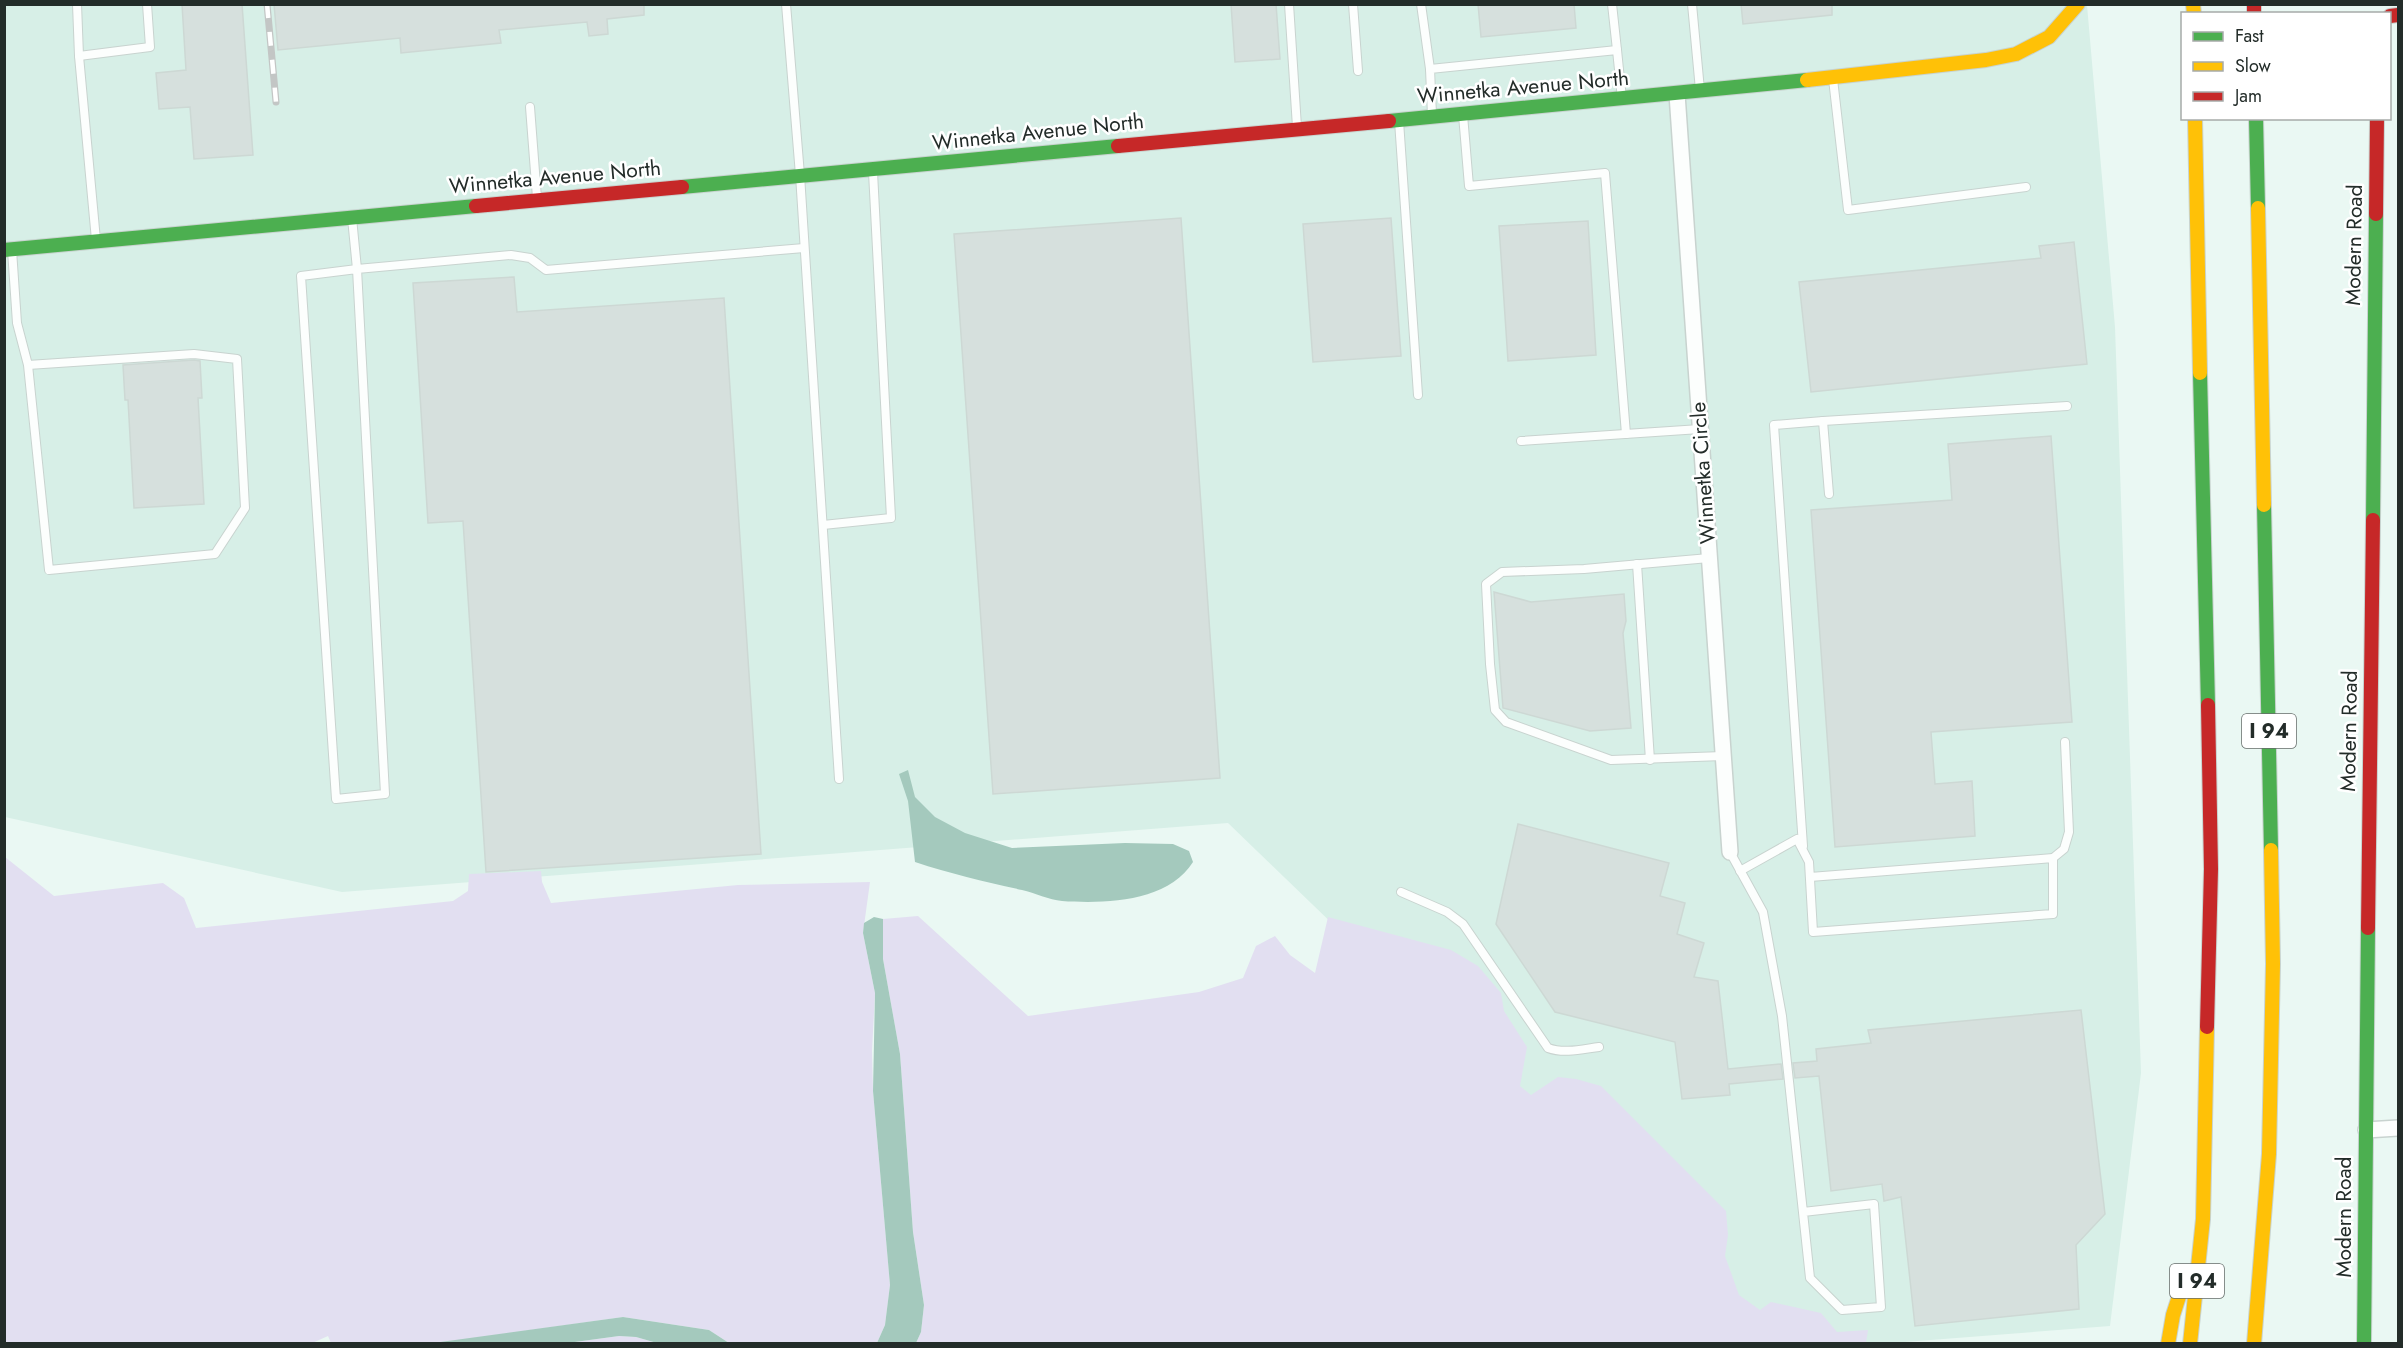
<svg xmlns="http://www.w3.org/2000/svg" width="2403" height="1348" font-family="Jost,sans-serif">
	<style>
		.built { fill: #d7efe7 }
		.green { fill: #e2dff1 }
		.water { fill: #a4c9bd }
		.building { fill: #d6e0dd; stroke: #cdd8d4; stroke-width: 1.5 }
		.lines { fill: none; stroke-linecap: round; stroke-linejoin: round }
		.lane-casing { stroke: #c8d3cf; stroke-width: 10 }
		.street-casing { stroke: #c8d3cf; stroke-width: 18 }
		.fast-casing { stroke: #c8d3cf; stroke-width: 16 }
		.slow-casing { stroke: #c8d3cf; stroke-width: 16 }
		.jam-casing { stroke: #c8d3cf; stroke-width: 16 }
		.lane { stroke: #fcfefd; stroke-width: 8 }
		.street { stroke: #fcfefd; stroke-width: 15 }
		.fast { stroke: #4caf50; stroke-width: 14 }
		.slow { stroke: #ffc107; stroke-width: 14 }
		.jam { stroke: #c62828; stroke-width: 14 }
		.rail-casing { stroke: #c3c6c5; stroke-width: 7 }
		.rail { stroke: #fff; stroke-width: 4.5; stroke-dasharray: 14; stroke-linecap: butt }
		.labels { text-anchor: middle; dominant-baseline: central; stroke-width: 5; stroke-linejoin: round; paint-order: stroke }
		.shield { fill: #fff; stroke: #656b69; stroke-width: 1.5 }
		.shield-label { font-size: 20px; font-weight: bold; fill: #232c29 }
		.street-label { font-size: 21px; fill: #232c29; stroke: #fff }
	</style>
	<rect width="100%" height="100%" fill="#eaf8f3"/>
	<polygon class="built" points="5,5 2087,5 2115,327 2141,1073 2110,1326 1892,1343 1767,1343 1228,823 342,892 5,817"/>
	<g class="green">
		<polygon points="5,857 54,896 163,883 184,898 196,928 453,901 468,891 469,874 541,871 542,882 551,903 738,885 870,882 863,933 875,993 872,1051 873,1091 890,1285 885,1325 877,1343 729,1343 709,1330 623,1317 433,1344 331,1343 328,1336 310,1344 5,1344"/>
		<polygon points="918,916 1028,1016 1199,992 1243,978 1256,946 1275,936 1290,955 1315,973 1328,917 1451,950 1478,966 1501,993 1504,1011 1527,1047 1520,1086 1531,1095 1558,1077 1576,1079 1601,1086 1726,1211 1728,1235 1725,1256 1739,1295 1760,1310 1771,1302 1821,1313 1837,1332 1868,1330 1866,1343 916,1343 921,1332 924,1305 913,1232 900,1054 883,959 883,919"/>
		<polygon points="619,1336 636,1337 657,1343 560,1344"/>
	</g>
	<g class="water">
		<path d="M 908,770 L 915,797 L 935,817 L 965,833 L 1012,848 L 1125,843 L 1173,844 L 1189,851 L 1193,862 C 1168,902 1105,904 1062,901 C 1049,900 1035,893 1022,890 C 986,882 951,874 915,862 L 908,801 L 899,774 Z"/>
		<polygon points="874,917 883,919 883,959 900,1054 913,1232 924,1305 921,1332 916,1343 877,1343 885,1325 890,1285 873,1091 875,993 863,933 864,923"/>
		<polygon points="623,1317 709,1330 729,1343 657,1343 636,1337 619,1336 560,1344 433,1343"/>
	</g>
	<g class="building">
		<polygon points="182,4 242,4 253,155 194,159 190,107 159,109 156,73 186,70"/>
		<polygon points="274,4 644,4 644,15 607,19 608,34 589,36 587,22 499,30 501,43 401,53 400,38 278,50"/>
		<polygon points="1231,4 1276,4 1280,59 1235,62"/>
		<polygon points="1478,4 1574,4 1576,28 1481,37"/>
		<polygon points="1741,4 1832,4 1832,15 1743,24"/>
		<polygon points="1181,218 1220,778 993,794 954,234"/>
		<polygon points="1391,218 1401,356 1313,362 1303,224"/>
		<polygon points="1588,221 1596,355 1508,361 1499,226"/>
		<polygon points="2074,242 2087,364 1811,392 1799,282 2041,258 2039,246"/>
		<polygon points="514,277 517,312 724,298 761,854 486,872 463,521 428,523 413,283"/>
		<polygon points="194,360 200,361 202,398 198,398 204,504 134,508 128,400 125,400 123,365"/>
		<polygon points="2051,436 2072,722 1931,732 1935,784 1972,781 1975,836 1835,847 1811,510 1952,500 1948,444"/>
		<polygon points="1494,592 1531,602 1624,594 1626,621 1623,633 1631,728 1590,731 1503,708"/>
		<polygon points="1518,824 1669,863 1660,896 1685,903 1677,934 1704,943 1694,977 1718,981 1728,1069 1781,1064 1783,1079 1729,1084 1730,1095 1682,1099 1675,1042 1555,1012 1496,924"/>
		<polygon points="2081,1010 2105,1214 2076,1245 2079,1309 1915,1326 1901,1197 1884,1201 1882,1184 1831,1191 1819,1076 1795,1078 1793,1063 1817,1061 1816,1049 1871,1043 1868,1030"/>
	</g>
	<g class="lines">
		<g class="lane-casing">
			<g id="lane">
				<polyline points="77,4 79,56 96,240"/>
				<polyline points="786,4 800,175 839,779"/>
				<polyline points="1289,4 1297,127"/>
				<polyline points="1353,4 1358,71"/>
				<polyline points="1421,4 1430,69"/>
				<polyline points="1612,4 1617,50"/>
				<polyline points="1692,4 1700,90"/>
				<polyline points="79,56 150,47 147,4"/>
				<polyline points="1833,79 1848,210 2026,187"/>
				<polyline points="530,107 537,198"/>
				<polyline points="1432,115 1430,69 1617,50 1622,99"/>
				<polyline points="1463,115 1469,186 1605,173 1626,434"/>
				<polyline points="1399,121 1418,395"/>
				<polyline points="352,218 357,269 385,794 336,799 301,276 357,269 511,255 530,258 546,270 804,248"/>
				<polyline points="12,250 17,323 28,365 49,570 215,554 245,508 237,359 194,354 28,365"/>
				<polyline points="1823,421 2067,406"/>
				<polyline points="1521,441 1700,429"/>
				<polyline points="823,525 891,518 873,172"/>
				<polyline points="1709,558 1584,569 1502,572 1486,584 1490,664 1495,710 1506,722 1611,760 1723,756"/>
				<polyline points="1637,564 1650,760"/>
				<polyline points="1803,846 1774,425 1823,421 1829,494"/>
				<polyline points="1730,852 1763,912 1782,1016 1810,1278 1842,1310 1881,1307 1874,1204 1803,1212"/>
				<polyline points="2053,858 2064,849 2069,832 2065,742"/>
				<polyline points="1740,871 1797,839 1809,862 1813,932 2053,914 2053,858 1810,877"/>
				<path d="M 1401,892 L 1447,912 L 1463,924 L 1548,1048 C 1564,1054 1583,1049 1599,1047"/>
			</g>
		</g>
		<g class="street-casing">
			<g id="street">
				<polyline points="1677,94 1730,852"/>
				<polyline points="2366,1130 2398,1128"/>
			</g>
		</g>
		<g class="fast-casing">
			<g id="fast">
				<polyline points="2256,118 2258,208"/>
				<polyline points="1389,121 1807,80"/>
				<polyline points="682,187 1118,146"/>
				<polyline points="4,250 476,206"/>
				<polyline points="2200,373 2208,705"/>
				<polyline points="2264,505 2271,850"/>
				<polyline points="2373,520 2376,214"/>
				<polyline points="2364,1344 2368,928"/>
			</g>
		</g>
		<g class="slow-casing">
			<g id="slow">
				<polyline points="2193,4 2194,14"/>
				<polyline points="1807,80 1986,60 2016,54 2049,37 2078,4"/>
				<polyline points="2195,118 2200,373"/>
				<polyline points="2258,208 2264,505"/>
				<polyline points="2168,1344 2173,1315 2186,1275"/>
				<polyline points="2190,1344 2203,1219 2207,1027"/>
				<polyline points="2254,1344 2269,1154 2273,964 2271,850"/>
			</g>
		</g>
		<g class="jam-casing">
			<g id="jam">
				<polyline points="2254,4 2254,14"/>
				<polyline points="2390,16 2398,15"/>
				<polyline points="1118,146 1389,121"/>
				<polyline points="476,206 682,187"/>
				<polyline points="2376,214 2377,118"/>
				<polyline points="2368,928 2373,520"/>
				<polyline points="2207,1027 2211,869 2208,705"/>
			</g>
		</g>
		<use href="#lane" class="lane"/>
		<use href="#street" class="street"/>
		<use href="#fast" class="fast"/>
		<use href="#slow" class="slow"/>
		<use href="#jam" class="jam"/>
		<g class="rail-casing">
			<polyline id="rail" points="267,4 276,102"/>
		</g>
		<use href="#rail" class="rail"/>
	</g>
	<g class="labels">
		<g class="shield">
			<rect x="2242" y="714" width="54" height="34" rx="4.5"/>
			<rect x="2170" y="1264" width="54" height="34" rx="4.5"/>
		</g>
		<g class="shield-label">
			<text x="2269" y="731">I 94</text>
			<text x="2197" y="1281">I 94</text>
		</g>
		<g class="street-label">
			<text transform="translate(1523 87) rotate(-5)">Winnetka Avenue North</text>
			<text transform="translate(1038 132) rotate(-6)">Winnetka Avenue North</text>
			<text transform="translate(555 177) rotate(-5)">Winnetka Avenue North</text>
			<text transform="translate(2354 245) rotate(-89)">Modern Road</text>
			<text transform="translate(1703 473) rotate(-94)">Winnetka Circle</text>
			<text transform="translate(2349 731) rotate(-89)">Modern Road</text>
			<text transform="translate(2344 1217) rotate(-90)">Modern Road</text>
		</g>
	</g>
	<rect width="2403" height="1348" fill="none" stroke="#232c29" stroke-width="12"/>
	<rect x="2181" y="12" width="210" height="108" fill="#ffffff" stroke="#a7aba9" stroke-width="1.5"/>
	<rect x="2193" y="32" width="30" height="9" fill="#4caf50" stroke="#a7aba9" stroke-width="1.5"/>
	<text x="2235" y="42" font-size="18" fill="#232c29">Fast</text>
	<rect x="2193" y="62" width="30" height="9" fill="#ffc107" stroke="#a7aba9" stroke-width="1.5"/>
	<text x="2235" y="72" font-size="18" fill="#232c29">Slow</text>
	<rect x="2193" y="92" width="30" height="9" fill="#c62828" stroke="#a7aba9" stroke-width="1.5"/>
	<text x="2235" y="102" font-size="18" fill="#232c29">Jam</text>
</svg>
